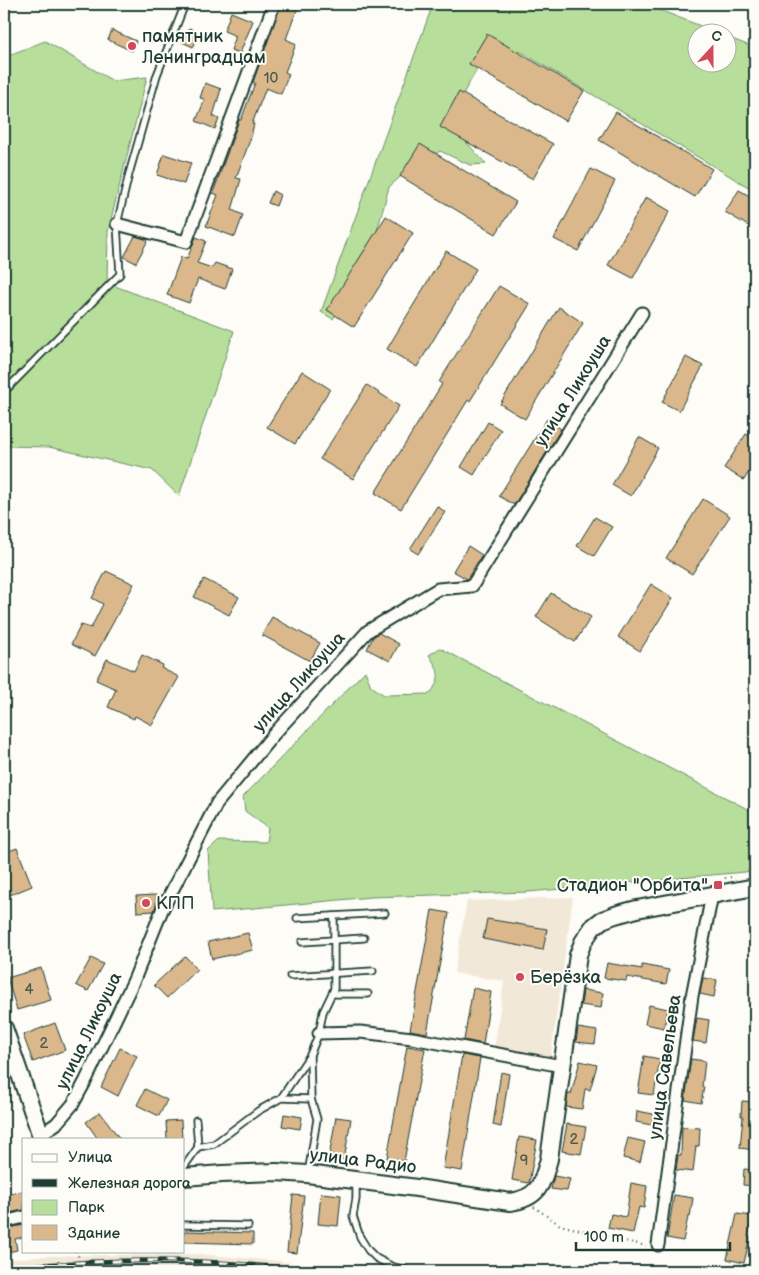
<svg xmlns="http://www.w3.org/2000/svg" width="759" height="1275" font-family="'Balsamiq Sans',sans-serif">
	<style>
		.built { fill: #f2e8d7 }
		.green { fill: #b7df9b; stroke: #6b8e68 }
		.building { fill: #dab88c; stroke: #1f3d34 }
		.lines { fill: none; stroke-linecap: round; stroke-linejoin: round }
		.lane-casing { stroke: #1f3d34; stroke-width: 9 }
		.street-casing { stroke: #1f3d34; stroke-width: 15 }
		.secondary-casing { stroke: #1f3d34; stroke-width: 20 }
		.path { stroke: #1f3d34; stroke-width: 2; stroke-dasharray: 1 4; stroke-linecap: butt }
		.lane { stroke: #fdfcf7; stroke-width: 5.5 }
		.street { stroke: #fdfcf7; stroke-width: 11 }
		.secondary { stroke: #fdfcf7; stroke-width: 16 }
		.rail-casing { stroke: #1f3d34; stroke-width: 5 }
		.rail { stroke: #fdfcf7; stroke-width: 3; stroke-dasharray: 9; stroke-linecap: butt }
		.poi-dot { fill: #d1495b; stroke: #fdfcf7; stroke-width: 2 }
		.labels { text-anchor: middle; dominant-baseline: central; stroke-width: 4; stroke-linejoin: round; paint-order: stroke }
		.number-label { font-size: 15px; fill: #4e5c4a }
		.poi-label { font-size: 18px; fill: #1f3d34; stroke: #fdfcf7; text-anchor: start }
		.street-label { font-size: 18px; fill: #1f3d34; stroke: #fdfcf7 }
	</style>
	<rect width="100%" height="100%" fill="#fdfcf7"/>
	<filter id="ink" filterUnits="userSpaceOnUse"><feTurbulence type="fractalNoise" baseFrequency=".02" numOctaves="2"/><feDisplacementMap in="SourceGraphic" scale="10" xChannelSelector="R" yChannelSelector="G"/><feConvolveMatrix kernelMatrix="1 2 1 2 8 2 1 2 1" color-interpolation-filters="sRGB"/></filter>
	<g filter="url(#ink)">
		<g class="built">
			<polygon points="573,897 550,1060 494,1050 504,981 454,973 467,901"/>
			<polygon points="195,1254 279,1261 341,1271 4,1271 4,1260 46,1256"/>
		</g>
		<g class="green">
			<polygon points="433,4 644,4 716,32 696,32 696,62 726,62 727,37 755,48 755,191 521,52 504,52 478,68 447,121 486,164 470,165 440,151 400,177 389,187 370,257 333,319 321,312"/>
			<polygon points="45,41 113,81 147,77 108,231 107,283 234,331 179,496 152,470 49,447 4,446 4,57"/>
			<path d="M 440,648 L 755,813 L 755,871 L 528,892 L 371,897 L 212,912 L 208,851 L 219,841 L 266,842 L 268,828 L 245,811 L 243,797 L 365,671 L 371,686 L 384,695 L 430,694 C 442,677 440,672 429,655 Z"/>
		</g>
		<g class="building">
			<polygon points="281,4 299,4 286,39 296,44 285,72 289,74 281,94 266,88 252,124 254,124 250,140 236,178 241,179 232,210 243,215 235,237 206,226 218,195 213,193 239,120 241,120 255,83 253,82"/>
			<polygon points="231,12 253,21 240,53 231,50 236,36 224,31"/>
			<polygon points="189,28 200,33 193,47 182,42"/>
			<polygon points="112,30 136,41 132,51 108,40"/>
			<polygon points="487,34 584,91 566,121 469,64"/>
			<polygon points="205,83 221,89 213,116 219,119 215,129 196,121 205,99 200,98"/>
			<polygon points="459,92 553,144 533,179 440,127"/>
			<polygon points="616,112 712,169 695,197 599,140"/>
			<polygon points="420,144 516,202 496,234 400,176"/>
			<polygon points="164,154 191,163 184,184 157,175"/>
			<polygon points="591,169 615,181 578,251 554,239"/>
			<polygon points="739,190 755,199 755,230 725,212"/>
			<polygon points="273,191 280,195 276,206 268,203"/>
			<polygon points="646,197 670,211 633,278 608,265"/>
			<polygon points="386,216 413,233 354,327 327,310"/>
			<polygon points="135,236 148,240 136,263 124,257"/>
			<polygon points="196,237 206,241 197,263 212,268 215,263 232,269 225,289 198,279 189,303 167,295 181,257 187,259"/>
			<polygon points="446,251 476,269 417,367 387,349"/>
			<polygon points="499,286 530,304 470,401 468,400 401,509 375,493 442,384 439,382"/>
			<polygon points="559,307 583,323 525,419 500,404"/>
			<polygon points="686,357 703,366 679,411 662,402"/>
			<polygon points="302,371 330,389 295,444 267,427"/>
			<polygon points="367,385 399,406 353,479 320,459"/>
			<polygon points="547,419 561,429 514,505 499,496"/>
			<polygon points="488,422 501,430 474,475 461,467"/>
			<polygon points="746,434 755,439 755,462 744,480 724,468"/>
			<polygon points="639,437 658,448 631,496 612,485"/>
			<polygon points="703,499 730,516 692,574 666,558"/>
			<polygon points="437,506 445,512 418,554 410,549"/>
			<polygon points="595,517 612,527 594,556 577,546"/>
			<polygon points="468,546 482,555 467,579 453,571"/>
			<polygon points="106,571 134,584 95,656 71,644 81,625 91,628 103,604 92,598"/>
			<polygon points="204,579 239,597 229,615 194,597"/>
			<polygon points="651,584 673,598 640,651 618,637"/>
			<polygon points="551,593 591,617 575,642 536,617"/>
			<polygon points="272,617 320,643 310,661 262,635"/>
			<polygon points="379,633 399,644 390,661 367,649 373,637"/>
			<polygon points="142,655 163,665 161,668 179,677 152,725 135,716 134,719 108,707 116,689 96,680 107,659 134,671"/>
			<polygon points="17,848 32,886 10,895 4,878 4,853"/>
			<polygon points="156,895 156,905 154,911 137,912 136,896"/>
			<polygon points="432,910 449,913 427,1033 410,1030"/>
			<polygon points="487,919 547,929 543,950 483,939"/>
			<polygon points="248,933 253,950 212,959 208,942"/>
			<polygon points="185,956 197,969 167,998 154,985"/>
			<polygon points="91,958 103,964 88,991 76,985"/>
			<polygon points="607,963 642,969 642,965 669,970 666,984 627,977 626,981 604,978"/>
			<polygon points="41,968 51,1000 17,1010 7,978"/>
			<polygon points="703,978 717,980 714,997 700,994"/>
			<polygon points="473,988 491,992 483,1044 464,1040"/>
			<polygon points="583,990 603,993 601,1008 581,1005"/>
			<polygon points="649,1005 668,1009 664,1028 645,1024"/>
			<polygon points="697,1018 709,1020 706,1043 693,1041"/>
			<polygon points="55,1023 65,1050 33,1062 23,1035"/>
			<polygon points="578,1028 597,1031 595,1044 576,1042"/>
			<polygon points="407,1046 425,1049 404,1161 387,1158"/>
			<polygon points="120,1048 137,1056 118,1096 101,1087"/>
			<polygon points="462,1055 480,1058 462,1171 443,1168"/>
			<polygon points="644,1056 660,1059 654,1095 638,1093"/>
			<polygon points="691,1059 705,1061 702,1087 704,1087 701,1103 685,1100"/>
			<polygon points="580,1061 597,1065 590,1090 585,1089 582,1109 566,1107 568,1094 571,1094"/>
			<polygon points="501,1072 509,1074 501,1127 493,1125"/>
			<polygon points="145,1089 167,1100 159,1116 137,1105"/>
			<polygon points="742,1101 755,1102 755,1150 740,1148 743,1116 741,1116"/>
			<polygon points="637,1111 653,1114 652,1125 636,1122"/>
			<polygon points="100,1112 120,1139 98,1139 86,1122"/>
			<polygon points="284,1114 302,1117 300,1129 282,1126"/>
			<polygon points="336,1117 351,1119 344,1160 329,1157"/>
			<polygon points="181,1120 182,1139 167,1139 166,1121"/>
			<polygon points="567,1124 586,1127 581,1154 562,1151"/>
			<polygon points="682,1127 700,1128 699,1146 696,1146 693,1172 676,1170 678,1155 681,1155"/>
			<polygon points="519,1137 537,1140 529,1183 512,1180"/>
			<polygon points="628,1138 645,1142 640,1162 623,1158"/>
			<polygon points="744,1169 755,1170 755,1186 743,1185"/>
			<polygon points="554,1176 570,1179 567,1191 551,1189"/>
			<polygon points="631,1183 647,1186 644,1208 639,1207 633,1233 608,1228 611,1214 626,1217"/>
			<polygon points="24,1191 24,1210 4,1214 4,1195"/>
			<polygon points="321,1193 341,1195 338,1226 318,1224"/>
			<polygon points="293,1195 304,1196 297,1253 287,1252"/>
			<polygon points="674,1195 693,1198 690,1217 688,1217 683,1241 667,1238"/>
			<polygon points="737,1214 752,1216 748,1237 750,1237 744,1263 727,1259"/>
			<polygon points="24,1225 24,1237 15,1239 17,1250 4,1253 4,1229"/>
			<polygon points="184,1231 253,1233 253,1244 184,1242"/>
		</g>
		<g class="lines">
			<g class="lane-casing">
				<g id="lane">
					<polyline points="4,392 120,274 117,224 129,174 157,75 185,4"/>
					<polyline points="297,918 385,913"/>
					<polyline points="302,942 364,938"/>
					<polyline points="290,976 373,971"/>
					<polyline points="332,994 368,994"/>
					<polyline points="281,1098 311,1099"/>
					<polyline points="196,1120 198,1147 214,1144 258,1111 281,1098 310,1055 319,1033 323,1012 334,989 334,916"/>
					<polyline points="184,1167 198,1147"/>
					<polyline points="308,1174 317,1119 311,1099 310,1055"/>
					<polyline points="356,1181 356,1199 353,1216 360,1237 368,1250 376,1258 391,1266 410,1271"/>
					<polyline points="184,1225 248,1226"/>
				</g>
			</g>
			<g class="street-casing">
				<g id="street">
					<polyline points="117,224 186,242 274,4"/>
					<polyline points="319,1033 360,1032 412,1038 562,1066"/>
					<polyline points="41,1134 56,1124 73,1104 86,1080 134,980 162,910 217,803 274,734 368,631 438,589 472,586 642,313"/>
					<polyline points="4,1222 24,1217"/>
					<polyline points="658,1245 692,996 712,895"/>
				</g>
			</g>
			<g class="secondary-casing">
				<g id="secondary">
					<polyline points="4,1028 42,1139"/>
					<path d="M 184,1177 L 222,1174 L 276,1172 L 307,1174 L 417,1188 L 510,1202 C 539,1198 542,1184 549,1159 L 578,955 L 583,942 L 593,927 L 602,920 L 615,915 L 637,909 L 755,887"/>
				</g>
			</g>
			<g class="path">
				<polyline points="725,878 733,877"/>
				<polyline points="534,1207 560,1225 646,1246"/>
				<polyline points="76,1251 78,1254 80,1271"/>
			</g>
			<use href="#lane" class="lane"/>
			<use href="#street" class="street"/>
			<use href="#secondary" class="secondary"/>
			<g class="rail-casing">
				<g id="rail">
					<path d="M 4,1269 C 33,1264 62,1264 91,1262 C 162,1259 233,1261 304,1271"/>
					<polyline points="195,1269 236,1271"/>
					<polyline points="65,1271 92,1270"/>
				</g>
			</g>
			<use href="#rail" class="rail"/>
		</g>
	</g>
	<g class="poi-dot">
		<circle cx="132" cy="46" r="5"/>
		<rect x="713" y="880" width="10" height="10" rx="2.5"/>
		<circle cx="146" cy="903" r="5"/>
		<circle cx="520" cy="977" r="5"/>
	</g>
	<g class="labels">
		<g class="number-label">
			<text x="271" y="78">10</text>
			<text x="29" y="989">4</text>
			<text x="44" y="1043">2</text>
			<text x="574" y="1139">2</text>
			<text x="524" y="1160">9</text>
		</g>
		<g class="poi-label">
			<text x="142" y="36">памятник<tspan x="142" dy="21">Ленинградцам</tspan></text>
			<text x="708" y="885" text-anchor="end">Стадион "Орбита"</text>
			<text x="156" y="903">КПП</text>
			<text x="530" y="977">Берёзка</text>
		</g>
		<g class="street-label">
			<text transform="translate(573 391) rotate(-58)">улица Ликоуша</text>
			<text transform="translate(299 682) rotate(-48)">улица Ликоуша</text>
			<text transform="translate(89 1031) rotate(-64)">улица Ликоуша</text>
			<text transform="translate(665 1067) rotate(-82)">улица Савельева</text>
			<text transform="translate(363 1161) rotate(7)">улица Радио</text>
		</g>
	</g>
	<rect width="759" height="1275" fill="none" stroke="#fdfcf7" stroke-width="20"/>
	<rect x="10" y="10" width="739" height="1255" fill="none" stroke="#1f3d34" stroke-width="2" filter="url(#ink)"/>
	<rect x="22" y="1138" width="162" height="115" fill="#fdfcf7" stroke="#a4b0a9"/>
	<rect x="32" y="1154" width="25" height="8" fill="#fdfcf7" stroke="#a4b0a9"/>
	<text x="68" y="1162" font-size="15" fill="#1f3d34">Улица</text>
	<rect x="32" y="1179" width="25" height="8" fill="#1f3d34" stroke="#a4b0a9"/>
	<text x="68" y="1188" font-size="15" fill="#1f3d34">Железная дорога</text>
	<rect x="32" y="1200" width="25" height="15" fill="#b7df9b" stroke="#a4b0a9"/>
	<text x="68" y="1212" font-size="15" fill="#1f3d34">Парк</text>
	<rect x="32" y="1225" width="25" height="15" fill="#dab88c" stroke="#a4b0a9"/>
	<text x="68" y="1238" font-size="15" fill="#1f3d34">Здание</text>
	<g transform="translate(712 48) rotate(21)"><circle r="24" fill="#fdfcf7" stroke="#a4b0a9"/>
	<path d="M0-4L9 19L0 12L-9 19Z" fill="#d1495b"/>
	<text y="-8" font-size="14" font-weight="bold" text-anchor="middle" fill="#1f3d34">С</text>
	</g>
	<path d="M576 1242v8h154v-8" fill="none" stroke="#1f3d34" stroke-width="2.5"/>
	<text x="584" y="1242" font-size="15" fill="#1f3d34" stroke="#fdfcf7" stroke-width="4" paint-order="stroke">100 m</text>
</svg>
